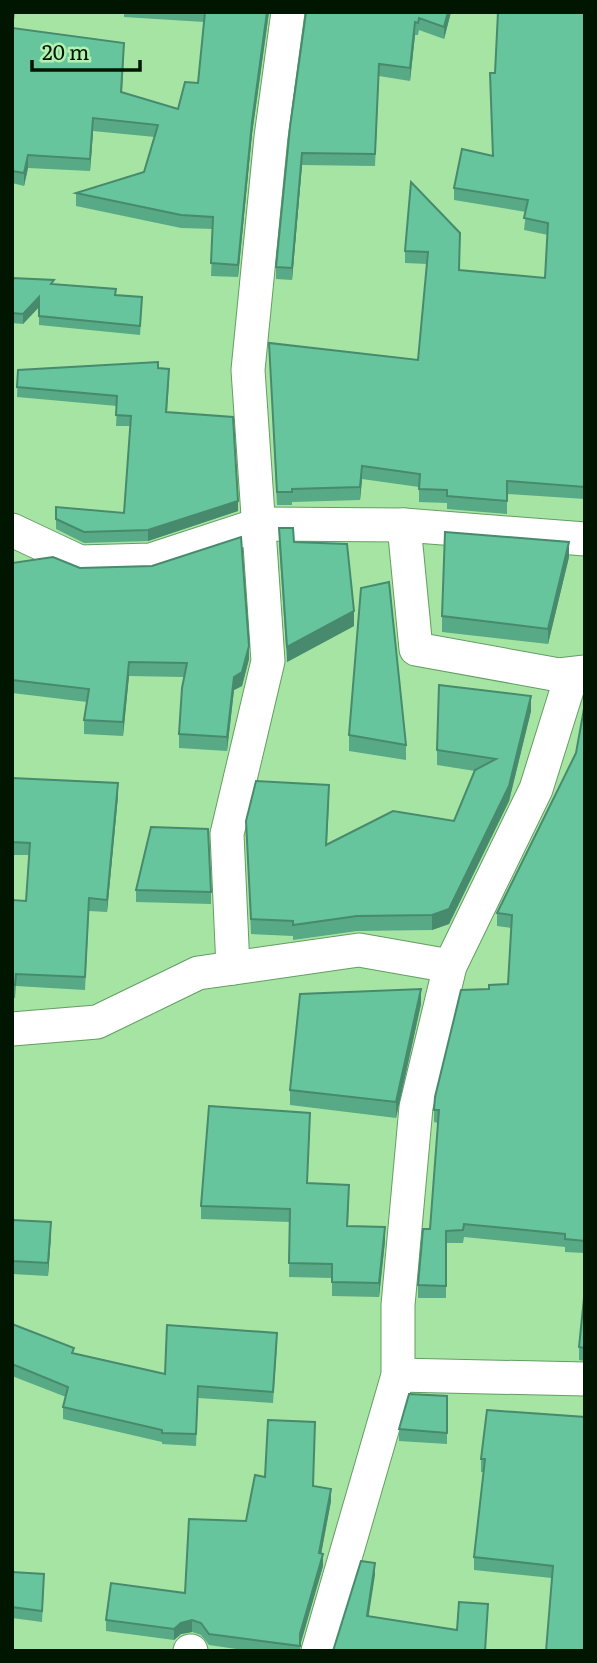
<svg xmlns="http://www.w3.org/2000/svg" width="597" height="1663" font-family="Literata,serif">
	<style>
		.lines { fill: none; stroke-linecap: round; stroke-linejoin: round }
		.street-casing { stroke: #629e61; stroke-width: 35 }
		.street { stroke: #fff; stroke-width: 33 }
		.wall { fill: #58a986 }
		.shaded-wall { fill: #478a6d }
		.building { fill: #66c59c; stroke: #478a6d; stroke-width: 2 }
	</style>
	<rect width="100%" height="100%" fill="#a6e4a3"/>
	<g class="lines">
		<g class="street-casing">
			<g id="street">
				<polyline points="404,525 416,649 559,675 585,672"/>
				<polyline points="12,530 80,562 151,560 261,524 404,525 585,539"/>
				<polyline points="233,968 227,834 268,661 248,370 271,137 288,12"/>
				<polyline points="12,1029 97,1022 198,973 359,950 450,966"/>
				<polyline points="398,1375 585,1379"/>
				<polyline points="190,1651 191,1651"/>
				<polyline points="318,1651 398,1375 398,1305 416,1107 450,966 536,789 572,674"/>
			</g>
		</g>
		<use href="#street" class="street"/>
	</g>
	<g class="wall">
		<polygon points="12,12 14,28 124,55 122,93 178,109 198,83 204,22 124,17 124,12 269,12 252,134 238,277 211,276 213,229 181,228 76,206 76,193 144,172 155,137 93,131 90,171 28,168 24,186 12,183"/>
		<polygon points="306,12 451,12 444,39 419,30 418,35 415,35 410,81 379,76 375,166 302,165 292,280 276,279 276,267"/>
		<polygon points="585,12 585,499 507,494 507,514 447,509 447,503 419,502 419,487 362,479 360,500 292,502 292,505 277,505 269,343 418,360 427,264 405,263 405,251 411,182 460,270 545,278 548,235 524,230 526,212 454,200 454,188 493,156 495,73"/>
		<polygon points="12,278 116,295 142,306 140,335 39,325 39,307 23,324 12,323"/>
		<polygon points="158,368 169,380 167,413 238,511 148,541 84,543 56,529 56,507 124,513 131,426 116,426 117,406 17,397 18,370"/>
		<polygon points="279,528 294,542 354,626 287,662 279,543"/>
		<polygon points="569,557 548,644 442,632 442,616"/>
		<polygon points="12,563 249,659 242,686 234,690 227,751 179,748 179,734 184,677 129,676 123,736 84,734 84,720 87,702 12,693"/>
		<polygon points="585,703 585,1253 565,1252 565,1247 464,1237 463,1243 446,1243 446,1298 418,1298 418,1285 430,1229 438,1123 434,1122 434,1110 489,989 508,984 511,928 497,926 497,913 576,753"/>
		<polygon points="531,711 509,801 449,924 432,930 357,931 293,940 293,936 251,934 246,821 329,800 327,844 454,821 475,771 437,765 437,750"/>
		<polygon points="349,735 406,745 406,760 349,751"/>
		<polygon points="12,778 118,796 107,912 89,911 85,990 16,986 15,998 12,998 12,900 26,901 29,855 12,855"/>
		<polygon points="136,890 211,892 211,904 136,902"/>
		<polygon points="421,1004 396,1118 290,1105 290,1090"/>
		<polygon points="310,1126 307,1183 349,1198 348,1226 385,1241 379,1297 332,1296 332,1278 289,1277 290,1222 201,1219 201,1206"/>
		<polygon points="12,1220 51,1235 48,1276 12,1274"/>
		<polygon points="585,1288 585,1361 579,1360 579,1347"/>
		<polygon points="12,1324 74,1353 165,1374 277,1344 273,1403 198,1398 196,1446 162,1444 162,1442 63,1419 63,1407 66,1397 12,1376"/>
		<polygon points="447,1396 447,1444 399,1441 399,1429"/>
		<polygon points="585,1417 552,1578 474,1570 474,1557 484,1472 481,1472 481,1459"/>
		<polygon points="313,1486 331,1501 321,1554 323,1566 300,1644 300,1651 250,1651 209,1645 201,1635 192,1632 181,1634 174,1640 106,1631 106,1620 185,1593 246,1521"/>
		<polygon points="12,1572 44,1585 42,1622 12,1618"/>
	</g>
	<g class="shaded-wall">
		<polygon points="267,12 269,12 252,134 238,277 238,265 252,122"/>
		<polygon points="448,12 451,12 444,39 444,27"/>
		<polygon points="415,22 415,35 410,81 410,68"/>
		<polygon points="93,118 93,131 90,171 90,159"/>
		<polygon points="302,153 302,165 292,280 292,268"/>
		<polygon points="28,155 28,168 24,186 24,173"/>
		<polygon points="39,297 39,307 23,324 23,314"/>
		<polygon points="362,466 362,479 360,500 360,487"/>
		<polygon points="238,501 238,511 148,541 148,530"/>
		<polygon points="569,542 569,557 548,644 548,629"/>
		<polygon points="354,611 354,626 287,662 287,647"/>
		<polygon points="249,646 249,659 242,686 234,690 227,751 227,737 234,677"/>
		<polygon points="129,662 129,676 123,736 123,722"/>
		<polygon points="531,696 531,711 509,801 449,924 432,930 432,915"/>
		<polygon points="118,783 118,796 107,912 107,900"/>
		<polygon points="421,989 421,1004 396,1118 396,1102"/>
		<polygon points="51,1222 51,1235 48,1276 48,1263"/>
		<polygon points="385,1227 385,1241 379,1297 379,1283"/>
		<polygon points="331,1489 331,1501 319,1565 319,1553"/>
		<polygon points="323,1554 323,1566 300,1646 300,1634"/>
		<polygon points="375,1563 375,1575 367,1627 367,1616"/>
		<polygon points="192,1620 192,1632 181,1634 174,1640 174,1629 181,1623"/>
	</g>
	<g class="building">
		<polygon points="12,12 14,12 12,28 124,43 121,92 178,109 185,82 198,83 205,12 267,12 252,122 238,265 211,263 213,217 181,215 76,193 144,172 158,125 93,118 90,159 28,155 24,173 12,171"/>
		<polygon points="306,12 448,12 444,27 419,18 418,23 415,22 410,68 379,64 375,154 302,153 292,268 276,267 290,127"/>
		<polygon points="498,12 585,12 585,487 507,481 507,501 447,496 447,490 419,489 420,474 362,466 360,487 292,489 292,492 277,492 269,343 418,360 428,252 405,251 411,182 460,233 459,270 545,278 548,223 524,218 528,200 454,188 462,149 493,156 490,73 495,73"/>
		<polygon points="12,278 54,280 51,284 116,289 115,295 142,297 140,326 39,316 39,297 23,314 12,313"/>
		<polygon points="158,362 158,368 169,369 166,412 233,417 238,501 148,530 84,532 56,519 56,507 124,513 131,416 116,415 117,396 17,387 18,370"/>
		<polygon points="279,528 293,528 294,542 347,544 354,611 287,647"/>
		<polygon points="445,532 569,542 548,629 442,616"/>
		<polygon points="241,537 249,646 242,672 234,677 227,737 179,734 182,688 187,663 129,662 123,722 84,720 89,689 12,680 12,563 53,557 80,568 152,566"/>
		<polygon points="389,582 406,745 349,735 361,588"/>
		<polygon points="439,685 531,696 509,786 449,909 432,915 357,916 293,925 293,921 251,919 246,821 256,781 329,785 326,845 393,811 454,821 475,770 496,759 437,750"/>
		<polygon points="585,703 585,1241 565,1239 565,1234 464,1224 463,1230 446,1231 446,1286 418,1285 423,1229 430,1229 439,1110 434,1110 435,1097 461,990 489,989 489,985 508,984 512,915 497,913 576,753"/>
		<polygon points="12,778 118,783 107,900 89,898 85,977 16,974 15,985 12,985 12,900 26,901 30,843 12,842"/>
		<polygon points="151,827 208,829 211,892 136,890"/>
		<polygon points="421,989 396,1102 290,1090 300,994"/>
		<polygon points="209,1106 310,1113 307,1183 349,1185 347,1226 385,1227 379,1283 332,1282 332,1264 289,1263 290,1209 201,1206"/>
		<polygon points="12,1220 51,1222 48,1263 12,1261"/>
		<polygon points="585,1288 585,1348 579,1347"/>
		<polygon points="12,1324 74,1348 72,1353 165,1374 167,1325 277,1333 273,1392 198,1386 196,1434 162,1433 162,1430 63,1407 68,1387 12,1364"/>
		<polygon points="409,1394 447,1396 447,1433 399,1429"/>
		<polygon points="487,1410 585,1417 585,1651 546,1651 553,1566 474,1557 485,1459 481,1459"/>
		<polygon points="268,1420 315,1422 313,1486 331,1489 319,1553 323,1554 300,1634 300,1646 209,1634 201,1623 192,1620 181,1623 174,1629 106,1620 111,1583 185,1593 189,1519 246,1521 255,1475 265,1477"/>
		<polygon points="361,1561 375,1563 367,1616 457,1630 459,1602 488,1604 485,1651 333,1651"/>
		<polygon points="12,1572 44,1574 42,1611 12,1607"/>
	</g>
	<rect width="597" height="1663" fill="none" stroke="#011601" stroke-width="28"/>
	<path d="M32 60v10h108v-10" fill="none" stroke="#011601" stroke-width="3.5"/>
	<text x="42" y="60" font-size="21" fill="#011601" stroke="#b2f1b0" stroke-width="5" paint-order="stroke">20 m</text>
</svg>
